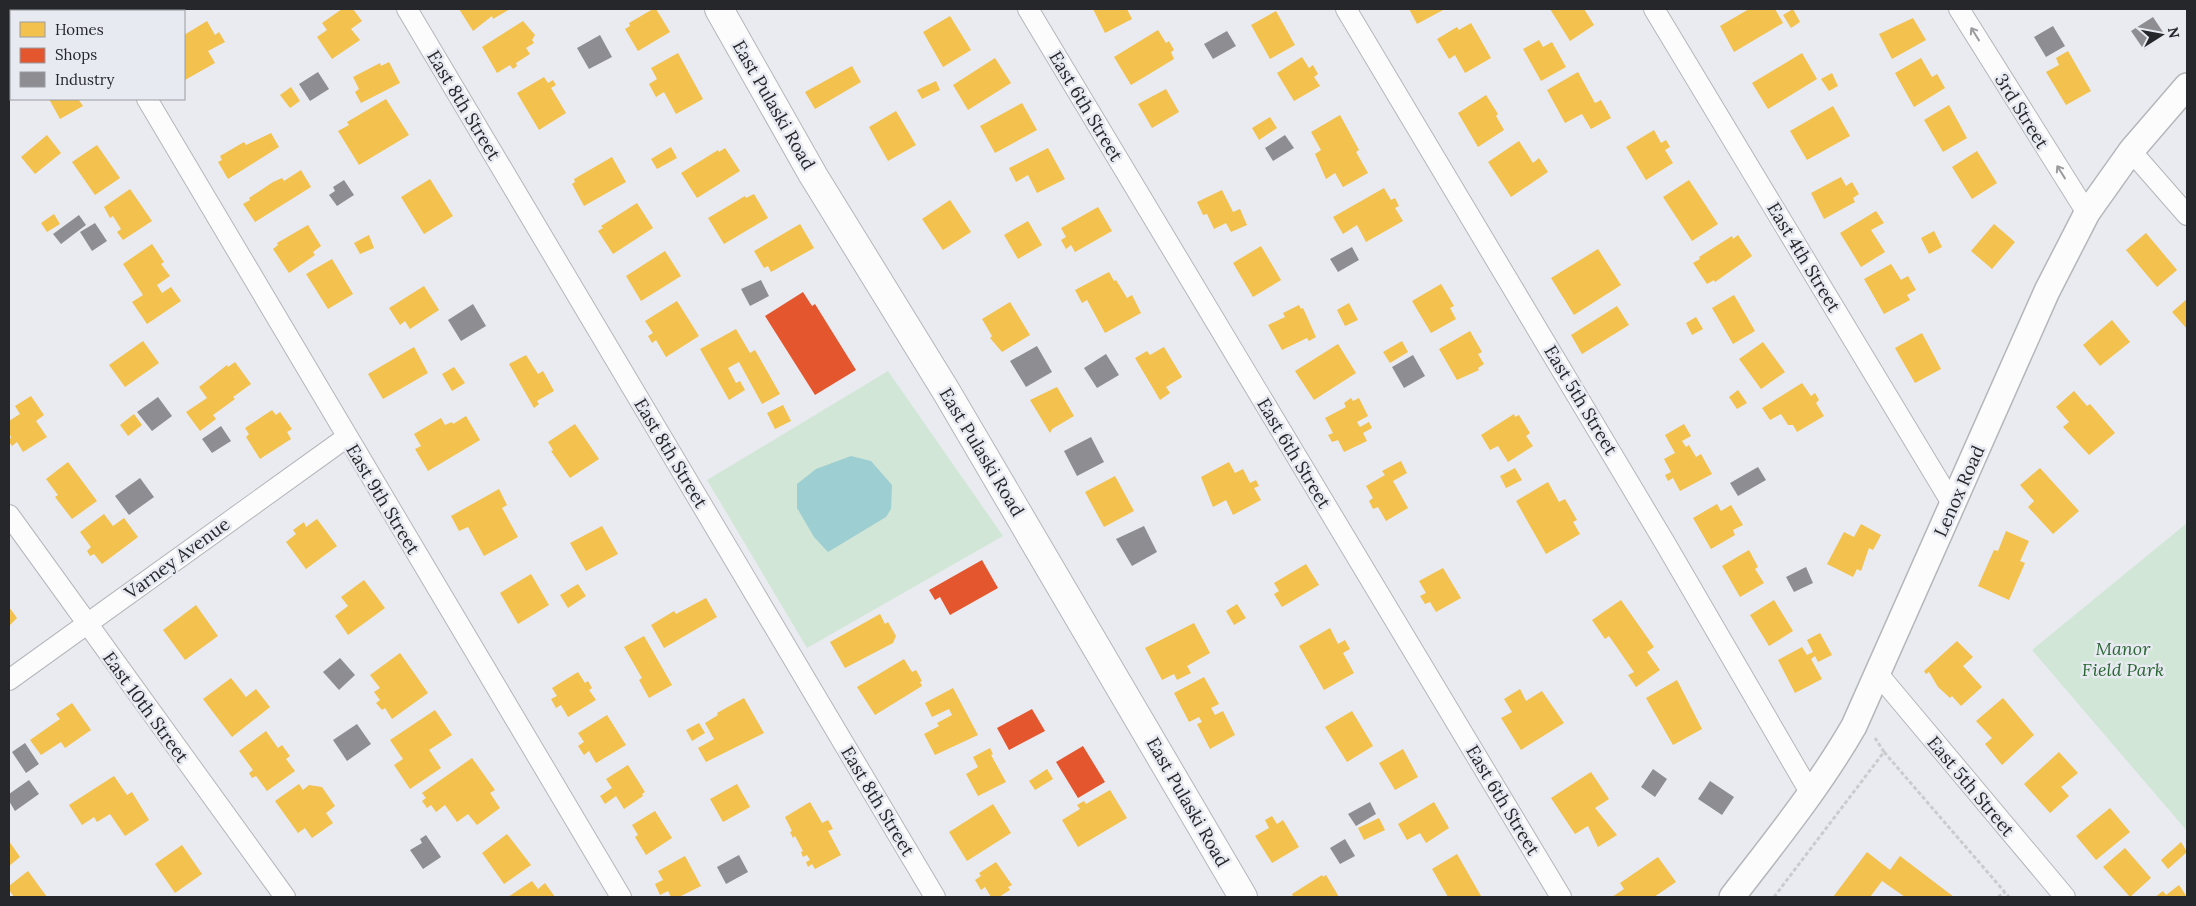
<svg xmlns="http://www.w3.org/2000/svg" width="2196" height="906" font-family="Lora,serif">
	<style>
		.green { fill: #d1e6d6 }
		.water { fill: #9dced2 }
		.homes { fill: #f2c14e }
		.shops { fill: #e4572e }
		.industry { fill: #8d8d92 }
		.lines { fill: none; stroke-linecap: round; stroke-linejoin: round }
		.minor-casing { stroke: #b5b6ba; stroke-width: 22 }
		.tertiary-casing { stroke: #b5b6ba; stroke-width: 28 }
		.secondary-casing { stroke: #b5b6ba; stroke-width: 30 }
		.path { stroke: #cacbcd; stroke-width: 3; stroke-dasharray: 4 2.5; stroke-linecap: butt }
		.minor { stroke: #fcfcfd; stroke-width: 20 }
		.tertiary { stroke: #fcfcfd; stroke-width: 25 }
		.secondary { stroke: #fcfcfd; stroke-width: 28 }
		.oneway { stroke: #9c9c9e }
		.labels { text-anchor: middle; dominant-baseline: central; stroke-width: 5; stroke-linejoin: round; paint-order: stroke }
		.street-label { font-size: 18px; fill: #26272a; stroke: #e8eaf2 }
		.park-label { font-size: 18px; font-style: italic; fill: #2a6634; stroke: #e8eaf2 }
	</style>
	<rect width="100%" height="100%" fill="#eaebf0"/>
	<g class="green">
		<polygon points="888,371 1003,536 807,648 707,480"/>
		<polygon points="2187,523 2187,831 2032,650"/>
	</g>
	<polygon class="water" points="851,456 871,461 892,485 891,509 886,517 828,552 814,537 797,508 797,484 816,469"/>
	<g class="homes">
		<polygon points="342,9 353,9 362,21 351,29 360,40 332,59 317,37 327,30 322,23"/>
		<polygon points="459,9 510,9 493,19 492,16 473,31"/>
		<polygon points="653,9 656,9 670,32 638,51 625,29 630,26 629,23"/>
		<polygon points="1093,9 1127,9 1132,19 1105,33"/>
		<polygon points="1409,9 1445,9 1417,24"/>
		<polygon points="1550,9 1584,9 1594,25 1570,41"/>
		<polygon points="1749,9 1775,9 1783,23 1734,52 1720,26"/>
		<polygon points="1793,9 1800,22 1791,28 1783,15"/>
		<polygon points="1276,11 1295,45 1270,59 1251,25"/>
		<polygon points="950,16 971,50 943,67 923,32"/>
		<polygon points="1913,18 1926,40 1892,59 1879,34"/>
		<polygon points="207,21 215,35 219,32 225,42 208,51 215,63 185,80 184,35"/>
		<polygon points="523,21 535,35 532,40 534,43 526,48 530,54 516,63 517,66 513,69 510,65 497,73 482,47"/>
		<polygon points="1471,23 1491,58 1465,73 1455,55 1449,59 1437,39 1457,27 1459,30"/>
		<polygon points="1158,30 1166,43 1169,41 1174,50 1171,52 1174,59 1131,85 1114,57"/>
		<polygon points="1539,40 1543,47 1552,42 1566,67 1541,81 1523,49"/>
		<polygon points="2068,51 2091,91 2066,105 2046,72 2059,65 2056,58"/>
		<polygon points="678,53 703,99 676,114 664,92 656,97 649,84 657,79 651,68"/>
		<polygon points="1802,53 1817,79 1768,109 1752,83"/>
		<polygon points="1302,57 1309,68 1313,65 1318,74 1314,77 1320,86 1294,101 1277,73"/>
		<polygon points="995,58 1011,83 968,110 953,85"/>
		<polygon points="1921,58 1932,77 1937,74 1945,88 1914,107 1895,73"/>
		<polygon points="389,62 400,83 361,103 355,92 359,89 353,77 380,63 381,66"/>
		<polygon points="852,66 861,82 815,109 805,92"/>
		<polygon points="1578,72 1595,103 1601,100 1611,118 1591,129 1582,114 1565,123 1547,90"/>
		<polygon points="1832,73 1838,86 1829,91 1821,79"/>
		<polygon points="544,77 548,83 553,80 556,85 551,88 566,113 539,130 517,93"/>
		<polygon points="936,81 940,90 922,99 917,90"/>
		<polygon points="291,87 300,101 290,108 280,95"/>
		<polygon points="1166,89 1179,112 1152,128 1138,104"/>
		<polygon points="1486,95 1498,114 1496,116 1504,130 1478,147 1458,113"/>
		<polygon points="49,99 78,99 83,106 60,119"/>
		<polygon points="386,99 409,135 359,165 338,131 349,125 347,122"/>
		<polygon points="1022,103 1037,130 995,153 980,126"/>
		<polygon points="1949,105 1967,138 1943,152 1924,120"/>
		<polygon points="1833,106 1850,136 1807,160 1790,131"/>
		<polygon points="896,111 916,145 888,161 869,127"/>
		<polygon points="1340,115 1359,150 1356,152 1368,173 1343,187 1335,173 1326,179 1315,154 1321,150 1311,132"/>
		<polygon points="1270,117 1277,128 1259,140 1252,128"/>
		<polygon points="1654,130 1661,143 1666,140 1670,147 1665,150 1673,163 1646,180 1626,147"/>
		<polygon points="271,133 279,147 228,179 218,162 222,160 220,156 244,142 246,145"/>
		<polygon points="47,135 61,153 35,174 21,157"/>
		<polygon points="1519,141 1533,163 1539,158 1548,172 1511,197 1488,162"/>
		<polygon points="97,145 120,178 95,195 72,162"/>
		<polygon points="671,147 677,158 657,169 651,159"/>
		<polygon points="725,148 740,171 697,198 681,173 718,150 719,152"/>
		<polygon points="1048,148 1065,179 1037,193 1028,175 1016,182 1009,168"/>
		<polygon points="1977,151 1997,183 1972,199 1952,167"/>
		<polygon points="612,157 626,182 584,206 572,184 575,182 574,179"/>
		<polygon points="301,170 311,187 255,222 243,204 250,200 249,198 273,182 282,178 284,181"/>
		<polygon points="1841,177 1846,186 1852,182 1859,194 1853,198 1855,202 1824,219 1811,193"/>
		<polygon points="430,179 453,216 424,234 401,197"/>
		<polygon points="1689,180 1718,224 1692,241 1663,197"/>
		<polygon points="1384,188 1391,200 1395,198 1399,206 1395,208 1403,221 1366,242 1357,225 1343,234 1333,217"/>
		<polygon points="130,189 152,221 123,240 117,232 121,229 113,216 110,218 104,207"/>
		<polygon points="1222,190 1233,212 1240,209 1247,225 1231,232 1226,223 1214,229 1207,214 1203,215 1197,202"/>
		<polygon points="754,194 768,218 724,244 708,218 745,196 746,198"/>
		<polygon points="950,200 971,232 943,250 922,219"/>
		<polygon points="637,203 653,228 613,254 598,231 603,228 601,226"/>
		<polygon points="1098,207 1112,231 1075,252 1071,245 1066,249 1061,240 1066,237 1061,228"/>
		<polygon points="1876,211 1884,223 1871,230 1885,252 1861,267 1840,233"/>
		<polygon points="54,214 60,224 47,232 41,223"/>
		<polygon points="1028,221 1042,245 1018,259 1004,235"/>
		<polygon points="800,224 814,248 771,272 768,266 764,268 754,251"/>
		<polygon points="1994,224 2015,242 1992,269 1971,251"/>
		<polygon points="308,225 321,246 313,252 315,255 289,273 273,249 278,245 277,243"/>
		<polygon points="1934,231 1942,247 1929,254 1921,238"/>
		<polygon points="2146,233 2177,270 2157,287 2126,250"/>
		<polygon points="369,235 374,248 360,254 354,243"/>
		<polygon points="1738,235 1752,256 1715,282 1714,280 1707,284 1693,263 1700,259 1699,257 1732,236 1733,239"/>
		<polygon points="152,244 164,262 161,264 170,276 157,285 162,293 171,287 181,301 147,324 132,302 143,295 123,264"/>
		<polygon points="1261,246 1281,280 1253,297 1233,263"/>
		<polygon points="1598,249 1621,285 1574,315 1551,278"/>
		<polygon points="665,251 681,276 641,301 626,276"/>
		<polygon points="332,259 353,294 328,309 306,274"/>
		<polygon points="1891,264 1901,280 1908,276 1916,290 1907,295 1910,300 1884,314 1864,279"/>
		<polygon points="1109,272 1114,281 1116,280 1127,298 1132,295 1141,313 1105,333 1087,300 1082,303 1075,290"/>
		<polygon points="1441,284 1454,306 1450,308 1456,319 1431,333 1412,301"/>
		<polygon points="424,286 439,310 410,329 405,321 400,325 389,308"/>
		<polygon points="1734,295 1755,331 1733,344 1712,308"/>
		<polygon points="2187,299 2187,329 2172,312"/>
		<polygon points="677,301 699,336 666,357 656,340 652,343 648,336 653,333 645,321"/>
		<polygon points="1010,302 1030,335 1002,352 990,338 992,336 982,319"/>
		<polygon points="1349,303 1358,320 1345,326 1337,310"/>
		<polygon points="1299,305 1301,309 1303,308 1316,337 1309,341 1307,338 1282,350 1268,325 1285,317 1283,313"/>
		<polygon points="1617,306 1629,325 1582,354 1571,335"/>
		<polygon points="1696,317 1703,329 1692,335 1686,323"/>
		<polygon points="2112,320 2130,342 2100,366 2083,345"/>
		<polygon points="736,329 750,353 755,350 780,394 762,404 739,362 728,368 736,383 740,381 745,390 729,400 700,349"/>
		<polygon points="1470,331 1482,352 1478,354 1484,364 1478,368 1479,370 1457,380 1439,349"/>
		<polygon points="1922,333 1941,369 1915,383 1895,348"/>
		<polygon points="143,341 159,363 125,387 109,365"/>
		<polygon points="1402,341 1408,352 1390,363 1383,352"/>
		<polygon points="1763,342 1785,372 1761,389 1739,359"/>
		<polygon points="1338,344 1356,373 1314,400 1295,371"/>
		<polygon points="414,347 428,373 383,399 368,374"/>
		<polygon points="1164,347 1182,377 1166,387 1170,393 1160,400 1135,358 1147,351 1150,355"/>
		<polygon points="526,355 538,374 543,371 554,391 537,401 539,404 534,408 509,364"/>
		<polygon points="235,362 251,384 233,397 235,399 213,415 216,419 200,431 186,412 207,398 199,387 227,365 228,367"/>
		<polygon points="454,367 465,383 452,391 442,374"/>
		<polygon points="1802,383 1811,396 1815,393 1819,400 1816,403 1824,416 1797,432 1793,425 1788,425 1781,414 1770,420 1762,408"/>
		<polygon points="1057,387 1074,416 1052,429 1050,433 1030,400"/>
		<polygon points="1738,390 1747,403 1737,409 1729,397"/>
		<polygon points="2074,391 2087,406 2090,404 2115,433 2089,455 2063,427 2069,422 2056,407"/>
		<polygon points="31,396 44,415 36,421 47,437 23,452 17,442 12,446 9,442 11,437 9,433 9,421 20,414 15,406"/>
		<polygon points="1351,398 1353,401 1359,398 1368,416 1357,422 1360,427 1369,422 1372,428 1363,433 1367,441 1344,452 1338,440 1332,442 1328,435 1333,433 1325,418 1346,407 1344,403"/>
		<polygon points="783,405 791,421 775,429 767,413"/>
		<polygon points="272,410 276,415 280,412 292,429 287,432 291,439 260,459 246,437 249,434 245,428"/>
		<polygon points="134,414 142,425 128,436 120,425"/>
		<polygon points="1514,414 1515,417 1519,415 1530,433 1526,436 1533,446 1508,462 1498,446 1490,450 1481,435"/>
		<polygon points="466,416 480,440 428,471 415,449 421,446 414,434 441,418 445,425 452,422 453,424"/>
		<polygon points="575,424 599,459 570,478 551,451 553,450 548,442"/>
		<polygon points="1684,424 1691,436 1682,441 1686,447 1689,445 1696,457 1701,454 1712,474 1680,491 1673,478 1668,481 1665,475 1671,472 1664,459 1675,453 1665,435"/>
		<polygon points="1401,461 1407,473 1393,481 1408,508 1386,521 1378,507 1373,509 1369,501 1373,498 1366,486 1385,475 1382,471"/>
		<polygon points="68,462 97,501 72,519 55,497 58,495 46,479"/>
		<polygon points="1229,462 1235,473 1243,469 1250,483 1256,480 1259,486 1254,488 1261,500 1233,515 1226,500 1213,507 1201,477"/>
		<polygon points="1515,468 1522,480 1506,488 1500,476"/>
		<polygon points="2040,468 2079,511 2053,534 2028,507 2034,501 2020,485"/>
		<polygon points="1115,476 1134,511 1104,527 1085,492"/>
		<polygon points="1548,482 1559,502 1565,499 1577,520 1573,522 1580,534 1546,554 1516,501"/>
		<polygon points="499,489 507,505 502,508 518,537 484,556 468,527 459,531 451,516"/>
		<polygon points="1717,504 1721,511 1731,505 1743,525 1733,530 1735,535 1711,549 1693,518"/>
		<polygon points="104,514 113,526 124,518 138,537 102,564 94,554 90,556 87,551 91,547 80,532"/>
		<polygon points="317,519 337,546 306,569 286,542 296,534 293,530 304,522 306,527"/>
		<polygon points="1861,524 1881,535 1873,550 1869,548 1861,571 1857,569 1853,577 1827,564 1844,532 1854,537"/>
		<polygon points="602,526 618,554 586,571 570,543"/>
		<polygon points="2006,531 2029,541 2020,561 2025,563 2009,600 1978,586 1994,550 1998,551"/>
		<polygon points="1749,550 1758,567 1755,569 1764,583 1740,597 1722,566"/>
		<polygon points="1306,564 1319,585 1282,607 1274,594 1279,591 1274,583"/>
		<polygon points="1443,568 1461,598 1436,612 1430,602 1425,604 1420,596 1426,593 1419,581"/>
		<polygon points="531,574 549,605 518,624 500,593"/>
		<polygon points="364,580 385,608 348,635 335,616 348,606 341,597"/>
		<polygon points="578,584 586,596 568,608 560,595"/>
		<polygon points="706,598 717,617 664,648 651,625 674,611 676,614"/>
		<polygon points="1621,600 1654,647 1647,652 1660,670 1636,687 1628,675 1634,672 1609,636 1605,639 1592,620"/>
		<polygon points="1774,600 1793,631 1769,646 1750,615"/>
		<polygon points="1237,604 1246,618 1234,625 1226,611"/>
		<polygon points="196,605 218,636 185,660 163,630"/>
		<polygon points="9,607 17,618 9,626"/>
		<polygon points="880,614 885,624 888,622 896,636 893,643 845,668 830,642"/>
		<polygon points="1194,623 1210,653 1187,666 1191,673 1177,680 1174,674 1162,680 1145,648"/>
		<polygon points="1330,628 1338,644 1345,640 1350,649 1343,653 1354,673 1324,690 1299,646"/>
		<polygon points="1820,633 1832,655 1818,662 1815,656 1811,659 1822,679 1795,693 1778,660 1802,647 1807,655 1813,652 1807,640"/>
		<polygon points="644,636 672,685 649,698 639,680 642,678 624,647"/>
		<polygon points="1957,641 1973,657 1963,666 1982,687 1961,706 1952,696 1950,698 1938,687 1929,672 1926,674 1924,671"/>
		<polygon points="400,653 428,693 392,719 385,708 382,710 376,703 380,700 374,692 380,688 370,675"/>
		<polygon points="904,659 912,672 916,670 922,681 920,682 922,686 875,715 857,687"/>
		<polygon points="578,672 585,683 588,681 592,688 589,690 596,700 568,717 561,705 556,708 551,699 557,696 552,688"/>
		<polygon points="1204,677 1219,704 1211,708 1215,715 1223,711 1235,735 1210,749 1197,724 1202,722 1199,717 1189,722 1174,693"/>
		<polygon points="231,678 246,697 256,689 270,707 232,737 203,699"/>
		<polygon points="1677,680 1702,729 1673,745 1646,698"/>
		<polygon points="953,688 978,735 935,755 924,734 939,726 937,723 952,715 949,709 932,717 925,703"/>
		<polygon points="1520,689 1526,701 1542,691 1564,723 1521,750 1501,718 1512,712 1504,699"/>
		<polygon points="744,698 764,733 706,762 698,748 714,739 705,723 718,715 717,713"/>
		<polygon points="2003,698 2034,735 2002,765 1985,744 1992,738 1976,721"/>
		<polygon points="72,703 91,730 65,748 61,742 41,755 30,740 60,719 56,714"/>
		<polygon points="435,710 452,735 429,750 441,768 410,789 394,765 403,759 390,740"/>
		<polygon points="1352,711 1373,746 1347,762 1325,727"/>
		<polygon points="607,715 626,745 596,763 589,751 584,755 578,746 584,742 578,733"/>
		<polygon points="699,723 705,733 692,741 686,730"/>
		<polygon points="266,731 278,748 282,745 290,756 286,759 295,771 267,791 256,776 252,778 249,773 253,770 239,751"/>
		<polygon points="990,748 993,754 991,755 1006,782 978,796 966,774 978,767 973,757"/>
		<polygon points="1403,749 1418,777 1395,790 1379,763"/>
		<polygon points="2059,752 2078,773 2061,787 2069,796 2050,813 2024,784"/>
		<polygon points="472,758 495,790 490,793 500,808 477,825 468,814 457,822 445,805 436,812 431,805 427,808 422,801 426,798 422,793"/>
		<polygon points="628,765 645,792 642,794 643,796 624,809 616,796 605,804 600,796 612,788 606,779"/>
		<polygon points="1047,769 1053,779 1035,790 1029,781"/>
		<polygon points="1591,772 1609,799 1595,808 1617,835 1598,847 1588,826 1575,834 1551,798"/>
		<polygon points="114,776 127,795 132,792 149,820 125,836 110,814 97,822 94,817 82,825 69,805"/>
		<polygon points="299,784 303,790 309,785 322,787 335,806 326,813 333,823 312,838 305,828 298,833 275,801"/>
		<polygon points="737,784 750,807 723,822 710,799"/>
		<polygon points="1110,790 1127,818 1078,847 1062,820 1080,809 1077,805 1084,801 1086,804"/>
		<polygon points="810,802 822,823 828,820 833,829 828,831 841,855 815,869 812,864 808,867 806,862 810,860 807,855 803,857 801,852 803,851 795,836 793,838 790,832 792,831 785,817"/>
		<polygon points="1434,802 1449,828 1426,843 1420,833 1407,840 1398,824"/>
		<polygon points="993,804 1011,833 967,861 949,832"/>
		<polygon points="2110,808 2130,832 2096,860 2076,836"/>
		<polygon points="655,811 672,838 646,855 635,837 638,835 632,825"/>
		<polygon points="1272,816 1277,824 1283,820 1299,847 1272,863 1255,836 1269,828 1265,820"/>
		<polygon points="1379,818 1385,830 1364,840 1358,828"/>
		<polygon points="507,834 531,865 504,884 482,853"/>
		<polygon points="9,841 20,857 9,866"/>
		<polygon points="2181,842 2187,852 2168,869 2161,860"/>
		<polygon points="182,845 202,874 175,893 155,864"/>
		<polygon points="2125,848 2151,878 2130,897 2103,867"/>
		<polygon points="1867,852 1890,870 1900,856 1954,897 1905,897 1882,881 1870,897 1833,897"/>
		<polygon points="1457,854 1481,896 1479,897 1448,897 1432,869"/>
		<polygon points="685,856 701,886 679,897 671,897 668,891 660,895 655,884 663,880 658,871"/>
		<polygon points="1658,857 1676,882 1654,897 1612,897 1624,889 1620,883"/>
		<polygon points="996,862 1012,885 1008,887 1010,890 999,897 991,897 985,887 981,890 975,880 981,876 979,873"/>
		<polygon points="28,871 47,897 14,897 9,890 9,886"/>
		<polygon points="1322,875 1323,877 1326,875 1339,897 1293,897 1292,894"/>
		<polygon points="532,881 538,889 545,883 555,897 508,897"/>
		<polygon points="2179,885 2187,897 2155,897 2163,891 2166,895"/>
	</g>
	<g class="shops">
		<polygon points="24,9 53,9 55,11 20,11"/>
		<polygon points="11,18 11,86 9,87 9,20"/>
		<polygon points="803,292 812,306 815,304 856,370 815,395 765,316"/>
		<polygon points="982,560 998,588 950,615 940,597 935,600 929,590"/>
		<polygon points="1032,709 1045,731 1009,750 997,728"/>
		<polygon points="1083,746 1105,782 1078,798 1056,762"/>
	</g>
	<g class="industry">
		<polygon points="2153,17 2165,35 2144,50 2131,31"/>
		<polygon points="2053,26 2065,46 2046,57 2034,37"/>
		<polygon points="1227,31 1236,46 1213,59 1204,44"/>
		<polygon points="600,35 612,57 589,69 577,48"/>
		<polygon points="318,72 329,89 310,101 299,84"/>
		<polygon points="1285,135 1294,148 1273,161 1265,148"/>
		<polygon points="344,180 354,195 337,206 329,195 335,191 333,187"/>
		<polygon points="79,215 86,225 61,244 53,234"/>
		<polygon points="95,223 107,241 92,251 80,232"/>
		<polygon points="1352,247 1359,260 1338,272 1330,259"/>
		<polygon points="761,280 769,296 750,306 741,289"/>
		<polygon points="473,304 486,326 461,341 448,320"/>
		<polygon points="1037,346 1052,372 1026,387 1010,361"/>
		<polygon points="1106,354 1119,375 1097,388 1084,368"/>
		<polygon points="1413,355 1425,376 1404,388 1392,367"/>
		<polygon points="158,397 172,416 152,431 137,412"/>
		<polygon points="221,426 231,441 212,453 202,439"/>
		<polygon points="1091,437 1104,462 1077,476 1064,451"/>
		<polygon points="1758,467 1766,480 1738,496 1730,483"/>
		<polygon points="140,478 154,497 129,515 115,496"/>
		<polygon points="1144,526 1157,552 1132,566 1116,539"/>
		<polygon points="1806,567 1813,583 1794,592 1786,577"/>
		<polygon points="340,658 355,675 339,690 323,672"/>
		<polygon points="357,724 371,744 347,761 333,740"/>
		<polygon points="25,743 39,764 26,773 12,752"/>
		<polygon points="1653,769 1667,779 1655,797 1641,787"/>
		<polygon points="29,780 39,794 15,811 9,801 9,794"/>
		<polygon points="1710,781 1734,797 1722,815 1698,799"/>
		<polygon points="1370,802 1376,814 1356,826 1348,814"/>
		<polygon points="426,835 441,857 423,869 410,850 422,843 420,839"/>
		<polygon points="1345,839 1355,856 1340,864 1330,848"/>
		<polygon points="739,855 748,872 726,884 717,867"/>
	</g>
	<g class="lines">
		<g class="minor-casing">
			<g id="minor">
				<polyline points="94,9 95,11"/>
				<polyline points="407,9 935,897"/>
				<polyline points="1028,9 1561,897"/>
				<polyline points="1346,9 1665,543 1811,794"/>
				<polyline points="1654,9 1953,505"/>
				<polyline points="1959,9 2087,213"/>
				<polyline points="147,99 621,897"/>
				<polyline points="2131,151 2187,215"/>
				<polyline points="9,515 285,897"/>
				<polyline points="1878,674 2065,897"/>
				<polyline points="9,680 347,437"/>
			</g>
		</g>
		<g class="tertiary-casing">
			<path id="tertiary" d="M 1732,897 C 1775,841 1819,787 1854,726 L 2047,291 L 2087,213 L 2131,151 L 2187,86"/>
		</g>
		<g class="secondary-casing">
			<polyline id="secondary" points="719,9 813,175 946,391 1243,897"/>
		</g>
		<g class="path">
			<polyline points="1884,752 2009,897"/>
			<polyline points="1774,897 1884,752 1875,738"/>
			<polyline points="1998,897 2005,892"/>
		</g>
		<use href="#minor" class="minor"/>
		<use href="#tertiary" class="tertiary"/>
		<use href="#secondary" class="secondary"/>
	</g>
	<defs><path id="oneway-shaft" d="M-6 0H5M1.5-3L5.5 0L1.5 3" fill="none" stroke-width="1.6" stroke-linecap="round" stroke-linejoin="round" transform="scale(1.25)"/></defs>
	<g class="oneway">
		<use href="#oneway-shaft" transform="translate(1975 34) rotate(-122)"/>
		<use href="#oneway-shaft" transform="translate(2061 172) rotate(-122)"/>
	</g>
	<g class="labels">
		<g class="street-label">
			<text transform="translate(464 105) rotate(59)">East 8th Street</text>
			<text transform="translate(774 105) rotate(60)">East Pulaski Road</text>
			<text transform="translate(1086 106) rotate(59)">East 6th Street</text>
			<text transform="translate(2022 111) rotate(58)">3rd Street</text>
			<text transform="translate(1804 257) rotate(59)">East 4th Street</text>
			<text transform="translate(1581 400) rotate(59)">East 5th Street</text>
			<text transform="translate(982 452) rotate(59)">East Pulaski Road</text>
			<text transform="translate(671 453) rotate(59)">East 8th Street</text>
			<text transform="translate(1294 453) rotate(59)">East 6th Street</text>
			<text transform="translate(1959 491) rotate(-66)">Lenox Road</text>
			<text transform="translate(383 499) rotate(59)">East 9th Street</text>
			<text transform="translate(177 558) rotate(-36)">Varney Avenue</text>
			<text transform="translate(146 707) rotate(54)">East 10th Street</text>
			<text transform="translate(1971 786) rotate(50)">East 5th Street</text>
			<text transform="translate(1503 800) rotate(59)">East 6th Street</text>
			<text transform="translate(878 801) rotate(59)">East 8th Street</text>
			<text transform="translate(1188 802) rotate(60)">East Pulaski Road</text>
		</g>
		<g class="park-label">
			<text x="2123" y="648">Manor<tspan x="2123" dy="21">Field Park</tspan></text>
		</g>
	</g>
	<rect width="2196" height="906" fill="none" stroke="#26272a" stroke-width="20"/>
	<rect x="10" y="10" width="175" height="90" fill="#e8eaf2" stroke="#9a9ca2"/>
	<rect x="20" y="22" width="25" height="15" fill="#f2c14e" stroke="#9a9ca2"/>
	<text x="55" y="35" font-size="15" fill="#26272a">Homes</text>
	<rect x="20" y="48" width="25" height="15" fill="#e4572e" stroke="#9a9ca2"/>
	<text x="55" y="60" font-size="15" fill="#26272a">Shops</text>
	<rect x="20" y="72" width="25" height="15" fill="#8d8d92" stroke="#9a9ca2"/>
	<text x="55" y="85" font-size="15" fill="#26272a">Industry</text>
	<g transform="translate(2161 35) rotate(79)" stroke="#e8eaf2" stroke-width="4" paint-order="stroke">
	<path d="M0-4L9 19L0 12L-9 19Z" fill="#26272a"/>
	<text y="-8" font-size="14" font-weight="bold" text-anchor="middle" fill="#26272a">N</text>
	</g>
</svg>
